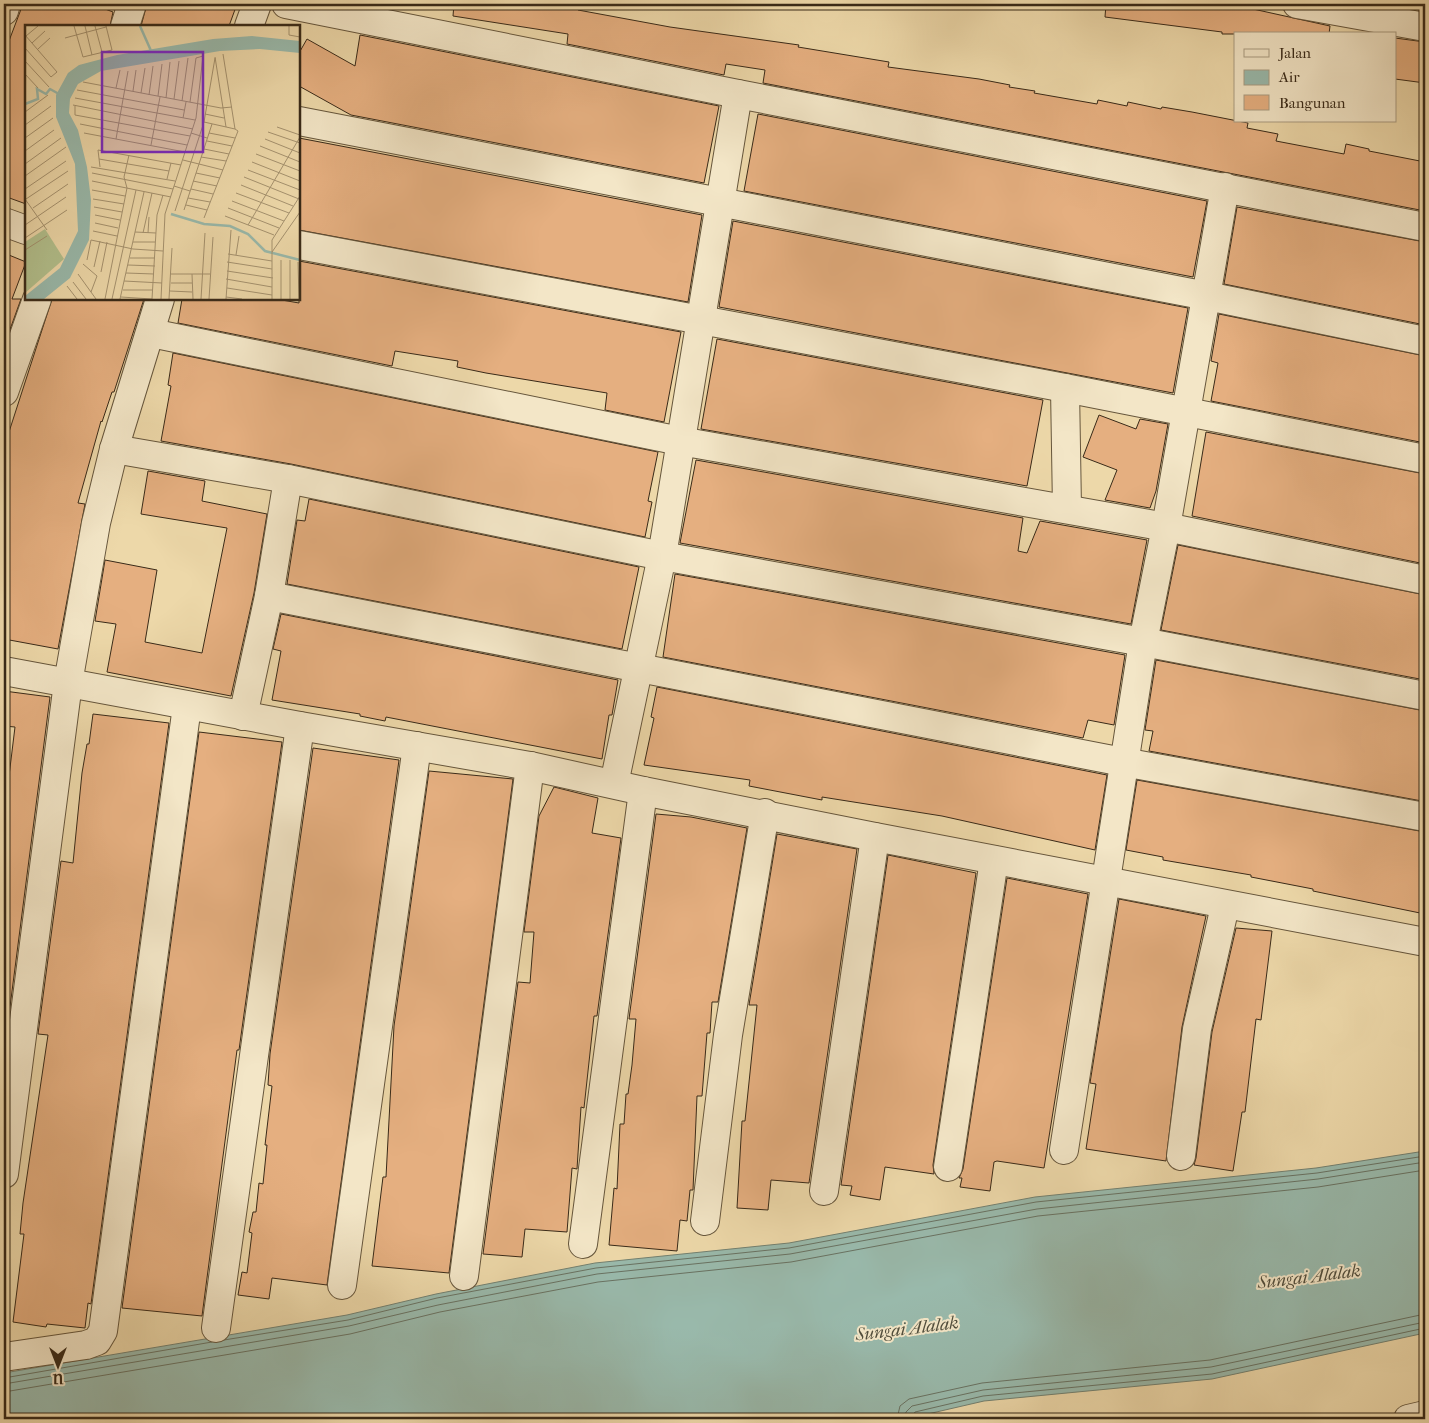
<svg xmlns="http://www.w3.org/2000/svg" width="1429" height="1423" font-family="'IM FELL French Canon',serif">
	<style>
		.water { fill: #99b9ab; stroke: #738070 }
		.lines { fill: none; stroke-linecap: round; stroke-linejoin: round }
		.shore { stroke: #697262; stroke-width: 1 }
		.building { fill: #e5af80; stroke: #392a18 }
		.minor-casing { stroke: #66563c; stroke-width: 30 }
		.minor { stroke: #f3e6c7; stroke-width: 28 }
		.labels { text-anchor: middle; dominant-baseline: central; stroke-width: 4; stroke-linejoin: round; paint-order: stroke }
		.water-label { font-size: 18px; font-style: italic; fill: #514e3d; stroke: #f3e6c7 }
		.inset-river { fill: none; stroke: #99b9ab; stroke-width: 2.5 }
		.inset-road { fill: none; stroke: #a5926f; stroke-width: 1 }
		.view { fill: #7b2cbf; fill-opacity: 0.15; stroke: #7b2cbf; stroke-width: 2.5 }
		.inset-edge { fill: none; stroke: #392a18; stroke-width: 2.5 }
	</style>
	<rect width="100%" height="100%" fill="#edd8a9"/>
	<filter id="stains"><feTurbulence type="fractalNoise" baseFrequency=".004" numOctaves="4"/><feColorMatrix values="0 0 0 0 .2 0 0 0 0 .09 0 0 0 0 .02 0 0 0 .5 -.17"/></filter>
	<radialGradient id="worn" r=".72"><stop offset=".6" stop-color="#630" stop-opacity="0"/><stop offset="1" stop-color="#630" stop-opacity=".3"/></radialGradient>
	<polygon class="water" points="1425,1151 1425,1333 1212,1379 984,1401 906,1419 4,1419 4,1373 347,1315 436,1294 595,1263 789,1243 1035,1197 1316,1168"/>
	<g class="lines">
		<g class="shore">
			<polyline points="224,1340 348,1320 437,1298 596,1268 789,1248 1036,1202 1317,1173 1425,1156"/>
			<polyline points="4,1378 212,1342"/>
			<polyline points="4,1384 349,1326 438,1305 597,1274 790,1254 1037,1209 1318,1179 1425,1162"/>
			<polyline points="4,1392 350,1334 440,1312 598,1282 791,1262 1038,1216 1318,1187 1425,1170"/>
			<polyline points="897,1419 900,1406 909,1399 982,1383 1210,1360 1425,1314"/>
			<polyline points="904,1419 906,1412 912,1406 983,1390 1211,1367 1425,1322"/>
			<polyline points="911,1419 915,1412 983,1396 1212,1374 1425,1328"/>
		</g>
	</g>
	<g class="building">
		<polygon points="23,4 92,4 113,12 110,26 26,26 26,204 4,196 4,54"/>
		<polygon points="147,4 237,4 229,26 141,26"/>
		<polygon points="454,4 579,4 578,10 670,27 799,45 798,47 889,62 888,67 979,79 1010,85 1009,87 1035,91 1034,93 1097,104 1098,100 1127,106 1128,102 1161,109 1162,107 1192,112 1248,123 1247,128 1278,134 1276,141 1344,154 1346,144 1369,149 1369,151 1425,162 1425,211 763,83 765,70 726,64 724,75 567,44 568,34 453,16"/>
		<polygon points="1106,4 1213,4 1253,9 1330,26 1329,34 1222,34 1222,32 1105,17"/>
		<polygon points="1386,4 1425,4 1425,11"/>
		<polygon points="360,35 719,106 704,183 351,115 299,86 299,53 307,39 355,66"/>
		<polygon points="1395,38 1425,42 1425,83 1395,79"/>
		<polygon points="758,114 1207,201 1193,277 744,191"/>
		<polygon points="299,138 702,215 688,302 299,230"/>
		<polygon points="1237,207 1425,242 1425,325 1224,284"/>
		<polygon points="733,221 1188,308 1173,393 719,307"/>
		<polygon points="4,253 26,262 12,299 21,299 4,346"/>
		<polygon points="299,261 681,332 664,422 605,410 607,393 486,373 457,367 458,361 395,351 392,366 178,323 182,299 276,299 299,303"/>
		<polygon points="52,299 144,299 114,392 112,392 102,422 101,421 78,503 85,504 58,649 4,639 4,434 8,435"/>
		<polygon points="1219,314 1425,356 1425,443 1211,401 1218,363 1211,361"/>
		<polygon points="717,339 1043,400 1027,486 701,429"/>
		<polygon points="173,353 658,452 648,501 652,502 645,537 291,464 161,441 171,386 168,385"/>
		<polygon points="1099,415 1136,429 1140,419 1168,424 1156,491 1150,508 1105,500 1117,470 1083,457"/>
		<polygon points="1206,432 1425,474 1425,564 1192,516"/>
		<polygon points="696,460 1023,518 1018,551 1027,553 1040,521 1147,540 1131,624 680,543"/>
		<polygon points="148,471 205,481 202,501 267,514 254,593 231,696 107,672 116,624 95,621 105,560 157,570 145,642 202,653 227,528 141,514"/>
		<polygon points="309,499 639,567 622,649 287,584 297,520 305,521"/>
		<polygon points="1178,545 1425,595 1425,680 1161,630"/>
		<polygon points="675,574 1125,655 1114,725 1088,720 1083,738 663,657"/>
		<polygon points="281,614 618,680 612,715 609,715 602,759 386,717 385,721 360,716 360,714 272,700 281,651 273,649"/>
		<polygon points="1156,660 1425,711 1425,783 1422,801 1149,751 1153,731 1145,730"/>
		<polygon points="657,687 1107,775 1095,850 942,816 822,797 822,800 749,786 750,780 644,765 654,718 651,717"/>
		<polygon points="4,691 50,697 7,1030 4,1029 4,817 15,727 4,726"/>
		<polygon points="93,714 169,723 91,1304 88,1303 85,1328 47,1324 46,1327 13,1322 24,1234 20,1234 23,1203 48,1035 38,1034 61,861 73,863 82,773 87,744 89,744"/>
		<polygon points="199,732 282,742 239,1050 237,1050 202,1316 122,1308"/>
		<polygon points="313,748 399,760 327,1285 272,1278 269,1299 238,1295 242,1272 247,1273 252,1233 249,1232 253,1212 256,1212 259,1183 263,1184 267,1145 265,1145 272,1086 268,1085 270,1054"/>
		<polygon points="429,771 513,779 449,1273 372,1266 383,1177 386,1177 394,1026"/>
		<polygon points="1137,780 1425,832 1425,914 1342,897 1313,891 1313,889 1251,877 1251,875 1163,860 1163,857 1126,850"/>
		<polygon points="554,787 598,798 592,833 621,838 597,1016 594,1016 584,1108 581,1107 577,1169 572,1168 567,1232 525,1229 522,1257 483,1254 518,982 530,983 534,932 524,932 539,816"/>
		<polygon points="656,814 691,817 747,828 718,1002 712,1002 710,1033 707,1033 702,1096 697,1096 693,1190 690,1190 687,1221 680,1220 677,1251 609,1245 614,1188 617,1189 620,1124 624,1124 626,1094 628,1094 632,1065 636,1019 629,1019"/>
		<polygon points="777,834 857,849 809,1183 771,1180 768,1210 737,1208 742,1121 745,1121 757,1005 749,1005"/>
		<polygon points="888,855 976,873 933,1165 934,1174 885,1167 880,1200 850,1195 852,1186 841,1185"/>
		<polygon points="1007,878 1088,894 1044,1168 997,1161 994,1162 990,1191 960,1187 962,1178 959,1178 963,1169"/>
		<polygon points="1119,899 1206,916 1182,1027 1166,1161 1086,1149 1096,1084 1090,1083"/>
		<polygon points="1236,928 1272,931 1261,1020 1256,1019 1245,1112 1242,1112 1233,1171 1194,1165 1196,1158 1212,1032"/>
	</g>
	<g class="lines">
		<g class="minor-casing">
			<g id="minor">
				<polyline points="286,4 738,94 1425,227"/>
				<polyline points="1297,4 1425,27"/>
				<polyline points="4,11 6,4"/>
				<polyline points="125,26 132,4"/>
				<polyline points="249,26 257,4"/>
				<polyline points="299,121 1207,296 1425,341"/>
				<polyline points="4,222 26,230"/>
				<polyline points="299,245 1065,388 1425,459"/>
				<polyline points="151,333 680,441 1166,527 1425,580"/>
				<polyline points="1065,388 1067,509"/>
				<polyline points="4,392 37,299"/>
				<polyline points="114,449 288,479 662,556 1143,642 1425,696"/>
				<polyline points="269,596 1123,762 1425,817"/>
				<polyline points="4,671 300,726 530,766 643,791 875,837 1425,942"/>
				<polyline points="243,716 269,596 288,479"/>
				<polyline points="614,784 662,556 738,94"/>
				<polyline points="1064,1150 1143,642 1166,527 1225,187"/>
				<polyline points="1181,1156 1197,1029 1225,906"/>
				<polyline points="948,1167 994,860"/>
				<polyline points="4,1174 68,683 96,523 114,449 160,299"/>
				<polyline points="824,1191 875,837"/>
				<polyline points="705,1221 728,1035 765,813"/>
				<polyline points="583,1244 643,791"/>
				<polyline points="464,1276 530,766"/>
				<polyline points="342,1285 417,746"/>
				<polyline points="216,1328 300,726"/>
				<polyline points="4,1357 86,1345 97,1341 103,1331 187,706"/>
				<polyline points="1408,1419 1425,1415"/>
			</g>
		</g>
		<use href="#minor" class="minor"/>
	</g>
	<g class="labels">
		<g class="water-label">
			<text transform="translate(1309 1277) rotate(-7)">Sungai Alalak</text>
			<text transform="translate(907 1329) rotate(-7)">Sungai Alalak</text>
		</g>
	</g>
	<g transform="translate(25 25)">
		<rect width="275" height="275" fill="#edd8a9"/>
		<path d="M 20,204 L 39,234 L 0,268 L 0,217 Z" fill="#b2c08d"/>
		<path d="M 227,11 L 275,16 L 275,28 L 235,24 L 195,26 L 76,46 L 53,59 L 45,74 L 44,88 L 53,105 L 62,142 L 66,175 L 64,215 L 45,253 L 19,274 L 0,274 L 0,271 L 35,243 L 53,206 L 50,139 L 31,92 L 31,70 L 43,48 L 54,40 L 92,30 L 188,14 Z" fill="#99b9ab"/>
		<path class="inset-river" d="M 115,1 L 127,28M 0,79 L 13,74 L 12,64 L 21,69 L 25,64 L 34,69M 146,189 L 179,199 L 205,201 L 223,209 L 240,226 L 275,235"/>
		<path class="inset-road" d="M 49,1 L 58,32 L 87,25 L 81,1M 60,1 L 67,30M 70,1 L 77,27M 264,1 L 264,10 L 275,12M 0,10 L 32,47 L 26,52 L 0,23M 1,11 L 13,1M 40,13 L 81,2M 7,18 L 20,6M 13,24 L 25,13M 190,32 L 201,102M 0,36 L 24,62M 0,49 L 13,63M 58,57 L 196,83 L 207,82M 91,63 L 95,45M 52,65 L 159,85M 108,66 L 111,45M 116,68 L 120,43M 124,70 L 128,41M 133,71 L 137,39M 50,73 L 170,95M 141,73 L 145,37M 149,74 L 154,36M 157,76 L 163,33M 48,80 L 168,104M 50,81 L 50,90 L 165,111M 0,87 L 23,70M 180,89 L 199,93M 158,93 L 161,77M 179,97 L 210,104M 55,99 L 162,120M 0,100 L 26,81M 252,102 L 275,110M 243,107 L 275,118M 59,108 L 160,127M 166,108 L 182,113M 184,108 L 210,113M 0,113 L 28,93M 91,114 L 103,46M 240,114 L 275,128M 182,116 L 207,121M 126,120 L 135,72M 235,121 L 275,137M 179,124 L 204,129M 0,126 L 29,105M 231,129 L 275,146M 176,132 L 201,136M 74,134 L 144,146M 158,135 L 198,145M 227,137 L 275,156M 0,139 L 36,113M 66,142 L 150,156M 75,142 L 73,125 L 156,140M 223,145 L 275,165M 67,148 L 148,164M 171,148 L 195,153M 0,151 L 41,122M 219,152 L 274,174M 142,154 L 146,138M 67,156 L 146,172M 168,156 L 192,161M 216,160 L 268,181M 149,161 L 165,166M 0,164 L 41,136M 166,164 L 188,169M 67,165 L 100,171M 211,168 L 264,188M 163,173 L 185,177M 0,174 L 22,205M 1,174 L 43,146M 68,174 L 99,179M 207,176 L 259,196M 161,180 L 182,185M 69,182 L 97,187M 8,183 L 43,159M 203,183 L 254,203M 159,185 L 187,99M 150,186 L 179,97 L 190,33M 70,190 L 95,195M 200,191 L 249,210M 179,193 L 213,106 L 210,104 L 198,29M 70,198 L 93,203M 0,200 L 41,172M 223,200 L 275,112M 68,206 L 92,211M 110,207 L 131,208M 118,208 L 127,168M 123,208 L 124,192M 0,213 L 42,185M 108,217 L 130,217M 0,225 L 22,211M 247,227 L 275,187M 203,229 L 247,236M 211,230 L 214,211M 105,233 L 130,233M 62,235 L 66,215 L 108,224 L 138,226M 256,235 L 256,274M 265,235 L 265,274M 202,237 L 247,244M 273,237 L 274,274M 58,239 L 72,251 L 66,267M 103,240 L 130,241M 69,242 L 75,216M 202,246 L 248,253M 76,247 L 82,217M 101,248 L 129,249M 53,249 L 71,274M 146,249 L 185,249M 167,249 L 168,274M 201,254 L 247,262M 99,256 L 137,258M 48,257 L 61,274M 146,258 L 167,258M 42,261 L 52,274M 202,263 L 247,270M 98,265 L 128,265M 145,266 L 167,267M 96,272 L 127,274M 201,272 L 217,274M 80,274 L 102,163 L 99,152 L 104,130M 87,274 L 111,165M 95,274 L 119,167M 127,274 L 132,190 L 138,170M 136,274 L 140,189 L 171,93 L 178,31 L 171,33 L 165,77M 144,274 L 147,223M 176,274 L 180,208M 184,274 L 188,212M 201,274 L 206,205M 247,274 L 247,215 L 275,171"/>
		<path class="view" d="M 77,27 L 178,27 L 178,127 L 77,127 Z"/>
		<rect width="275" height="275" class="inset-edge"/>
	</g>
	<rect width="1429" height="1423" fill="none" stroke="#edd8a9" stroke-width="20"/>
	<rect x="5" y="5" width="1419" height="1413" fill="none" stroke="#392a18" stroke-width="2.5"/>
	<rect x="10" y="10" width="1409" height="1403" fill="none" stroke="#392a18"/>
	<rect x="1234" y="32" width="162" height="90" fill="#f3e6c7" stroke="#a99b81"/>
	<rect x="1244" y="49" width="25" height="8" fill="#f3e6c7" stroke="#a99b81"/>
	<text x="1279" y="58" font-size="15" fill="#392a18">Jalan</text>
	<rect x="1244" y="70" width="25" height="15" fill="#99b9ab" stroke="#a99b81"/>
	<text x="1279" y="82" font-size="15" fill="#392a18">Air</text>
	<rect x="1244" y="95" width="25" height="15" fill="#e5af80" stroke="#a99b81"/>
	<text x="1279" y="108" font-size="15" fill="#392a18">Bangunan</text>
	<g transform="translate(58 1366) rotate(180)" stroke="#f3e6c7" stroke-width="4" paint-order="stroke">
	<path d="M0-4L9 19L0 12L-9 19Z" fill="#392a18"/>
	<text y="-8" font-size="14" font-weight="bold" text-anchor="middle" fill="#392a18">U</text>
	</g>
	<rect width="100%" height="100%" filter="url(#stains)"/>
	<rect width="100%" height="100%" fill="url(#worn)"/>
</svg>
